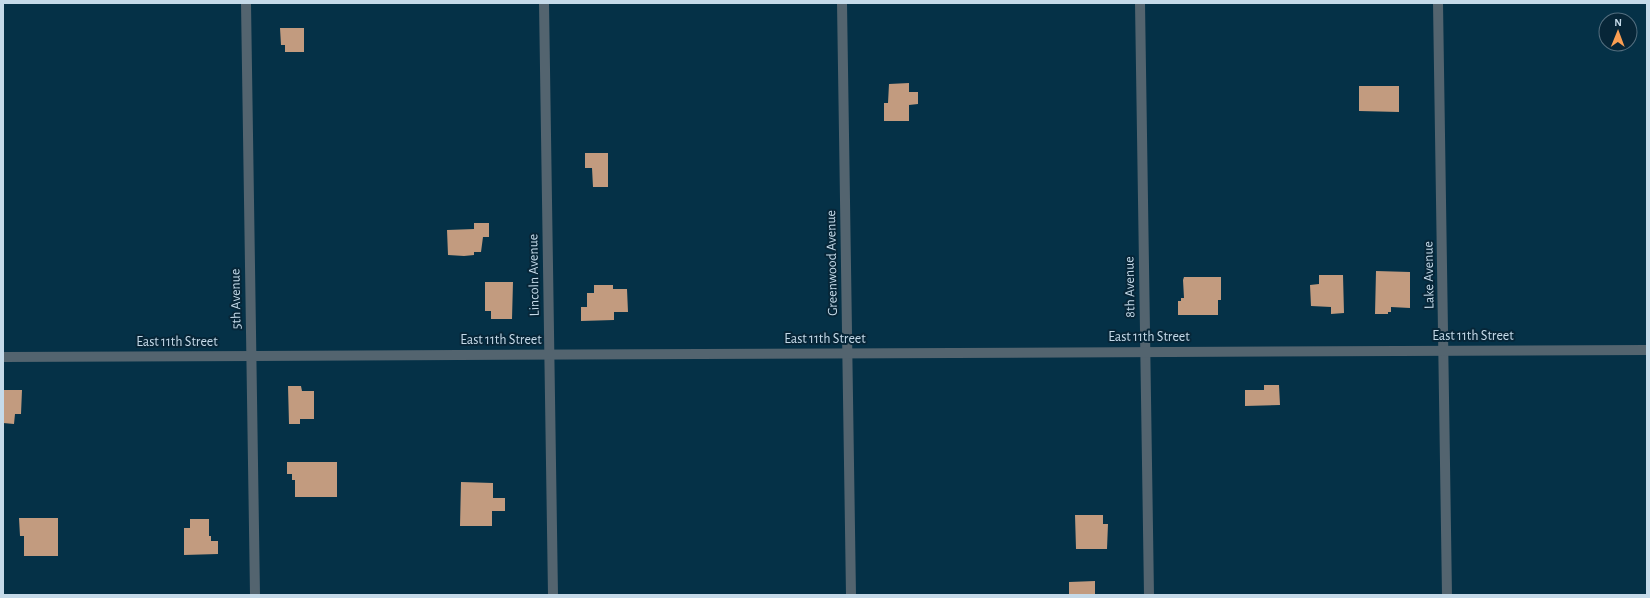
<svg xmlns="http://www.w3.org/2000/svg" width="1650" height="598" font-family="'Alegreya Sans',sans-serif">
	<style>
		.building { fill: #c29b7f }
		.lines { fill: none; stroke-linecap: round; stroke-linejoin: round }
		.street { stroke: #53646f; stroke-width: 10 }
		.labels { text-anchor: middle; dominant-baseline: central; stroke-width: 4; stroke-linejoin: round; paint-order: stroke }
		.street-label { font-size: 14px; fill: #c5dae9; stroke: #072638 }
	</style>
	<rect width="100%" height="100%" fill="#053147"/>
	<g class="building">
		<polygon points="280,28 304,28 304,52 285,52 285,45 281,45"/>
		<polygon points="909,83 909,92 918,92 918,104 909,105 909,121 884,121 884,103 888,103 889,84"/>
		<polygon points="1359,86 1399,86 1399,112 1359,111"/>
		<polygon points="585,153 608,153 608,187 593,187 592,168 585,168"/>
		<polygon points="474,223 489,223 489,237 483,237 481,252 474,252 474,255 464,256 448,255 447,230 474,229"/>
		<polygon points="1376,271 1410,272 1410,308 1391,307 1391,312 1388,312 1388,314 1375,314"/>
		<polygon points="1319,275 1343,275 1344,313 1331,314 1331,307 1311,306 1310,285 1319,284"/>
		<polygon points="1184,277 1221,277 1221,300 1218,300 1218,315 1178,315 1178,301 1181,301 1181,298 1184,298 1183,280"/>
		<polygon points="485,282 513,282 512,319 491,319 491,311 485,311"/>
		<polygon points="594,285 613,285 613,289 627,289 628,312 614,312 614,320 581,321 581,307 587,307 587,293 594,293"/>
		<polygon points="1264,385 1279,385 1280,405 1245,406 1245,390 1264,390"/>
		<polygon points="288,386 301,386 302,391 314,391 314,419 300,419 300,424 289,424"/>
		<polygon points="3,390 22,390 21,414 15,414 14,424 3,423"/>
		<polygon points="287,462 337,462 337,497 295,497 295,480 292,480 292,474 287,474"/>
		<polygon points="461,482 493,483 493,498 505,498 505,511 492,511 492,526 460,526"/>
		<polygon points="1075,515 1103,515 1103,524 1108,524 1107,549 1076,549"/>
		<polygon points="19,518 58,518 58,556 24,556 24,536 20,536"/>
		<polygon points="190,519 209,519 209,536 211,536 211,541 218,541 218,554 184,555 184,528 190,528"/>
		<polygon points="1095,581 1095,595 1069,595 1069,582"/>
	</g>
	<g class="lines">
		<g class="street">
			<polyline points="246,3 255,595"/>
			<polyline points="544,3 553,595"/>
			<polyline points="842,3 851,595"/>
			<polyline points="1140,3 1149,595"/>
			<polyline points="1438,3 1447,595"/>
			<polyline points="3,357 1647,350"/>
		</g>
	</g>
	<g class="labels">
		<g class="street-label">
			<text transform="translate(832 263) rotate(-91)">Greenwood Avenue</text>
			<text transform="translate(534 275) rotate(-91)">Lincoln Avenue</text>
			<text transform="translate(1429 275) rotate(-91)">Lake Avenue</text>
			<text transform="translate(1130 287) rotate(-91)">8th Avenue</text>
			<text transform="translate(236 299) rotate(-91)">5th Avenue</text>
			<text x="1473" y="336">East 11th Street</text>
			<text x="1149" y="337">East 11th Street</text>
			<text x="825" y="339">East 11th Street</text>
			<text x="501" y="340">East 11th Street</text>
			<text x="177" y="342">East 11th Street</text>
		</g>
	</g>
	<rect width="1650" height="598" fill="none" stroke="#c5dae9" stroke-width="8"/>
	<g transform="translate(1618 32) rotate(1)"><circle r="19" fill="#072638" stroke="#536e7f"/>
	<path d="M0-3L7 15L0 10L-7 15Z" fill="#fb9e52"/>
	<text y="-6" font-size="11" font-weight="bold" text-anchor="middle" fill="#c5dae9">N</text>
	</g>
</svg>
